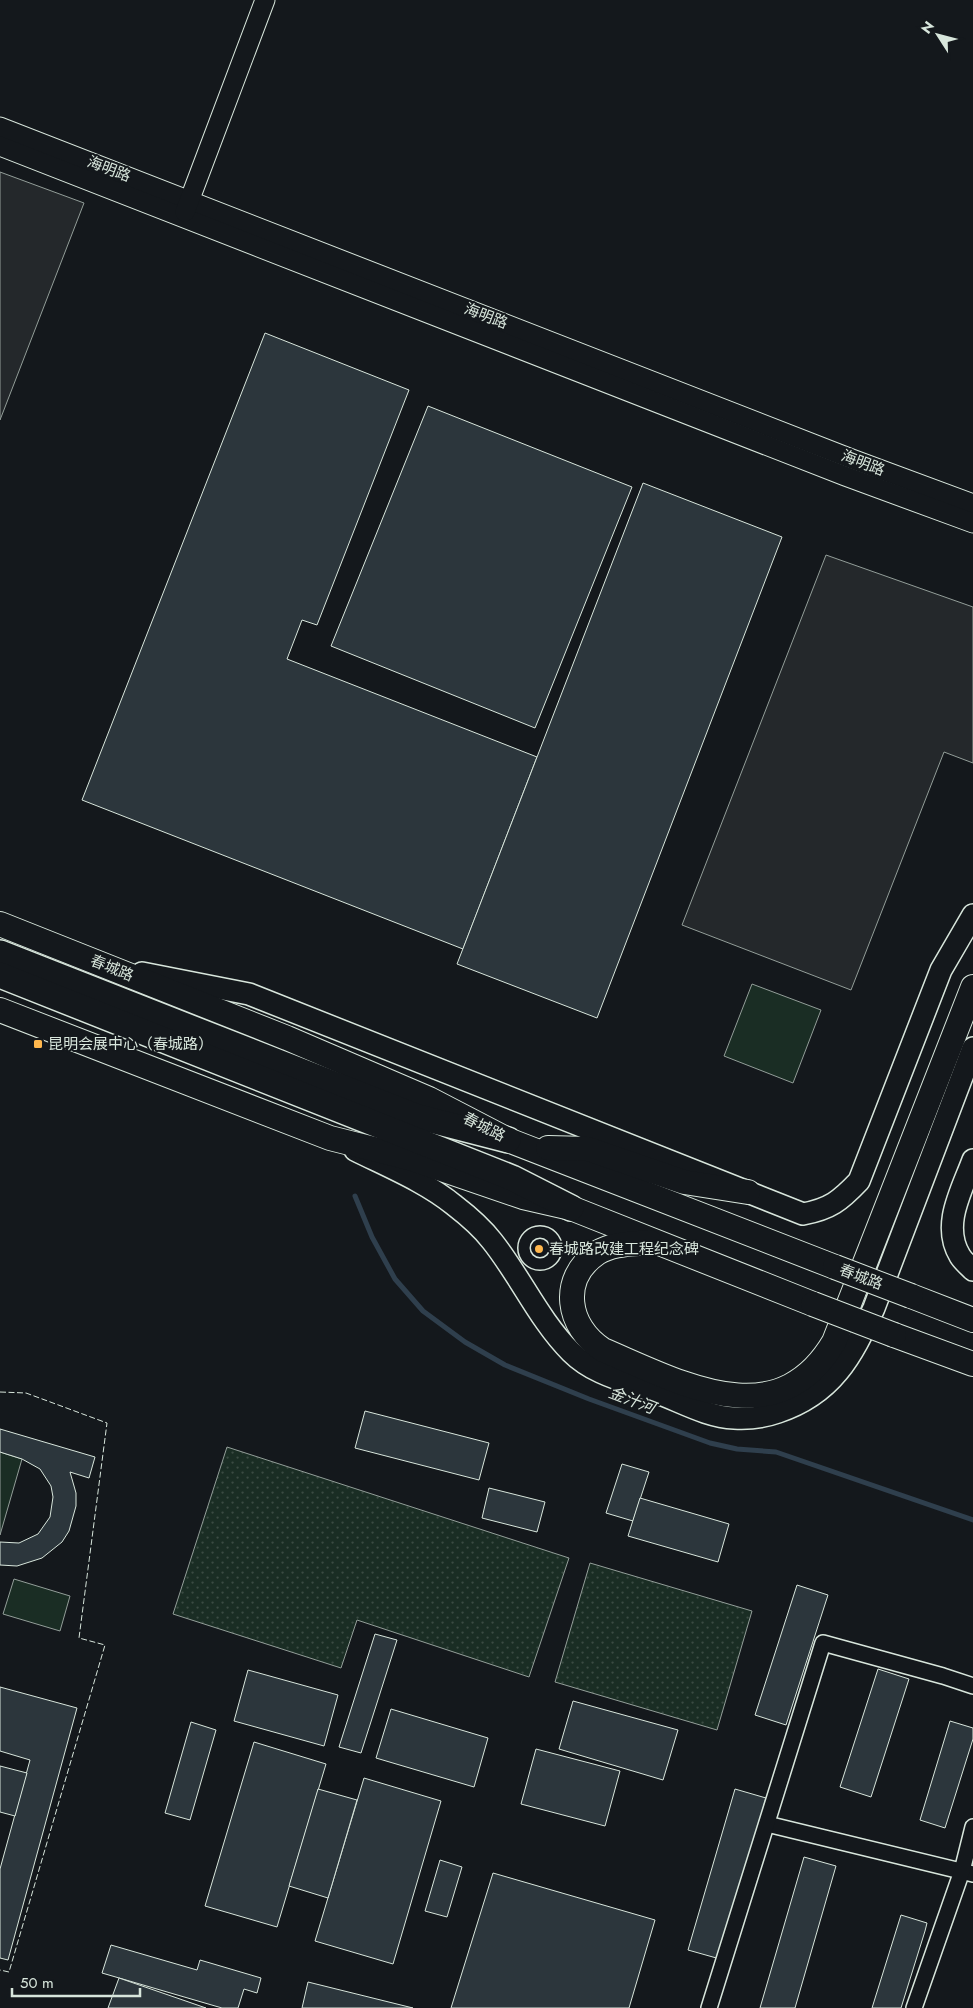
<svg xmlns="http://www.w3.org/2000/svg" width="973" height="2008" font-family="Jost,'Noto Sans SC',sans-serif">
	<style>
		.grass { fill: url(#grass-dots); stroke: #939e99 }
		.garden { fill: #1a2d24; stroke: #939e99 }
		.parking { fill: #24282b; stroke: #939e99 }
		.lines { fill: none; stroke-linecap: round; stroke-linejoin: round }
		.stream { stroke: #2f3f4d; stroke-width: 5 }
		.building { fill: #2c363c; stroke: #d8e6dc }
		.pedestrian-casing { stroke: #d8e6dc; stroke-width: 14 }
		.minor-casing { stroke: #d8e6dc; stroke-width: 18 }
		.tertiary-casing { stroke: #d8e6dc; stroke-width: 21 }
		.secondary-casing { stroke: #d8e6dc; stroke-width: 24 }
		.primary-casing { stroke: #d8e6dc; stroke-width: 26 }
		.trunk-casing { stroke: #d8e6dc; stroke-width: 28 }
		.pedestrian { stroke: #14181c; stroke-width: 11 }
		.minor { stroke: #14181c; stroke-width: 15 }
		.tertiary { stroke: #14181c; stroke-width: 19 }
		.secondary { stroke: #14181c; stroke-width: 21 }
		.primary { stroke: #14181c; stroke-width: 24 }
		.trunk { stroke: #14181c; stroke-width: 25 }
		.primary-bridge-casing { stroke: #d8e6dc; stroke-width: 26; stroke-linecap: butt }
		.primary-bridge { stroke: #14181c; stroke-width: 24 }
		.fence { stroke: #d8e6dc; stroke-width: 1; stroke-dasharray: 6 2.5; stroke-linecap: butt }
		.poi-dot { fill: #ffb74d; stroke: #14181c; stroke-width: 2 }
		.labels { text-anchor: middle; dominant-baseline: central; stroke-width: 4; stroke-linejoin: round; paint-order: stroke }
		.street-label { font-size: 15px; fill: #d8e6dc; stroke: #14181c }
		.poi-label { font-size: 15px; fill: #d8e6dc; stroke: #14181c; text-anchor: start }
		.water-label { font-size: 16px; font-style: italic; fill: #d8e6dc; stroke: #14181c }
	</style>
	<defs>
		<pattern id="grass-dots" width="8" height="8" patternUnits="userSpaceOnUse" patternTransform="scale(1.25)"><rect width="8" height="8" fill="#1a2d24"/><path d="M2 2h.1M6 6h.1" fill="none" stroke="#3b4b43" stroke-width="1.8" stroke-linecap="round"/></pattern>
	</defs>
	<rect width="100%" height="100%" fill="#14181c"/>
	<g class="grass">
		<polygon points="227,1447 569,1558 529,1677 357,1620 341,1668 173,1614"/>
		<polygon points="590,1563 752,1611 717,1730 555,1682"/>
	</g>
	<g class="garden">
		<polygon points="752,984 821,1010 793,1083 724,1056"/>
		<polygon points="0,1452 22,1459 0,1535"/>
		<polygon points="14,1579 70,1596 60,1631 3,1614"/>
	</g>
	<g class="parking">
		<polygon points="0,172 84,203 0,420"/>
		<polygon points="826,555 973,607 973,763 944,752 851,990 682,925"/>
	</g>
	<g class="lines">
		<polyline class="stream" points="355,1196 372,1237 395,1279 423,1311 465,1342 505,1365 589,1399 710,1443 737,1449 776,1452 973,1520"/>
	</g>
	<g class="building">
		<polygon points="265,333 409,390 317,625 302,620 287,659 537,757 463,949 82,800"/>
		<polygon points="428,406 632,487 535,728 331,646"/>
		<polygon points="643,483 782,537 597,1018 457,964"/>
		<polygon points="365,1411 489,1443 479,1480 355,1448"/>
		<polygon points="0,1429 95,1457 89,1478 70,1472 76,1493 76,1506 69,1531 62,1542 42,1558 17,1566 0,1565 0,1542 19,1543 38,1534 50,1517 53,1497 51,1486 40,1469 22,1459 0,1452"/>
		<polygon points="622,1464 649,1472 633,1521 606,1513"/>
		<polygon points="489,1488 545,1502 537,1532 482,1518"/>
		<polygon points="640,1498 729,1524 718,1562 628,1536"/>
		<polygon points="797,1585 828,1595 786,1725 755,1715"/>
		<polygon points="375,1634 397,1640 361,1753 339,1747"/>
		<polygon points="878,1669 909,1679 871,1797 840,1787"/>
		<polygon points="248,1670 338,1695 324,1746 234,1721"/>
		<polygon points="0,1687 77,1708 8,1960 0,1958 0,1869 30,1760 0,1751"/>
		<polygon points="573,1701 678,1730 663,1780 559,1749"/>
		<polygon points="391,1709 488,1738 474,1787 376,1758"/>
		<polygon points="950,1721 973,1728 973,1739 945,1828 920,1820"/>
		<polygon points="191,1722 216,1730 190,1820 165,1813"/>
		<polygon points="254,1742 326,1764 277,1927 205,1906"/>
		<polygon points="536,1749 620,1771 605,1826 521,1804"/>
		<polygon points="0,1766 27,1773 15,1816 0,1812"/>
		<polygon points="364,1778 441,1801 393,1964 315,1941"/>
		<polygon points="318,1789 357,1800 328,1898 289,1886"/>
		<polygon points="735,1789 766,1798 720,1959 688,1950"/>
		<polygon points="804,1857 836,1866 795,2008 760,2008"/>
		<polygon points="440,1860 462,1867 447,1917 425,1911"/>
		<polygon points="493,1873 655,1920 629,2008 451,2008"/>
		<polygon points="901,1915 927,1923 925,1931 901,2008 872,2008"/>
		<polygon points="111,1945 197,1970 200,1960 261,1978 257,1993 244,1989 238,2008 222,2008 102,1973"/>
		<polygon points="119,1978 206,2008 108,2008"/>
		<polygon points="308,1982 413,2008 302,2008"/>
	</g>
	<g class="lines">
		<g class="pedestrian-casing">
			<circle id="pedestrian" cx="540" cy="1248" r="16"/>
		</g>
		<g class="minor-casing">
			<g id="minor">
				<polyline points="767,1824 973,1874"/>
				<polyline points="709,2008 823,1643 943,1676 973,1686"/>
				<polyline points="914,2008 962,1871 973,1827"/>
			</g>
		</g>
		<g class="tertiary-casing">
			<g id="tertiary">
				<polyline points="0,127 852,459 973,504"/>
				<polyline points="0,146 845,476 973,523"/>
				<polyline points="185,212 265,0"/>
			</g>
		</g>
		<g class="secondary-casing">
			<g id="secondary">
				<path d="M 142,973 L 249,994 L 803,1214 C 830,1209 840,1201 859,1181 L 941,970 L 973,915"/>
				<path d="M 355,1150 C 387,1166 426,1182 454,1205 C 467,1215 482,1228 492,1241 C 520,1276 539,1320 571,1352 C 594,1375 626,1381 655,1392 C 680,1401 707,1417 734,1418 C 749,1419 764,1417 778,1412 C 832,1394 852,1357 874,1308 L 973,1048"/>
				<path d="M 973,1160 C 962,1190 941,1225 960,1256 C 963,1261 969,1266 973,1270"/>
			</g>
		</g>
		<g class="primary-casing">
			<g id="primary">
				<polyline points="0,924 287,1038 429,1099 508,1140 835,1267"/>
				<polyline points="0,1010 330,1138 409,1158 523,1197 571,1208 813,1304"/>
				<polyline points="548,1148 588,1149 684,1182 748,1192"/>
				<path d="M 650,1242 C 632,1244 613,1243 597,1253 C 559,1279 567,1327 603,1350 C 681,1383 777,1438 834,1342 L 973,987"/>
				<polyline points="911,1296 973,1320"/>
				<polyline points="894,1335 973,1364"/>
			</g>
		</g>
		<g class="trunk-casing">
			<g id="trunk">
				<polyline points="0,953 415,1116 508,1140"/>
				<polyline points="0,975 512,1178 571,1208"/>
			</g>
		</g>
		<use href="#pedestrian" class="pedestrian"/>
		<use href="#minor" class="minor"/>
		<use href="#tertiary" class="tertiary"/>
		<use href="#secondary" class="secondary"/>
		<use href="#primary" class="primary"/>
		<use href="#trunk" class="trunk"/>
		<g class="primary-bridge-casing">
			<g id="primary-bridge">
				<polyline points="835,1267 911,1296"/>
				<polyline points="813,1304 894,1335"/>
			</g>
		</g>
		<use href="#primary-bridge" class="primary-bridge"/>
		<polyline class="fence" points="0,1392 26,1393 107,1423 79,1638 105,1645 9,1972 0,1970"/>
	</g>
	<g class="poi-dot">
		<rect x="33" y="1039" width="10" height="10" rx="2.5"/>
		<circle cx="539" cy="1249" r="5"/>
	</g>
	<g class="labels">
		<g class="street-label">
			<text transform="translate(109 169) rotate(21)">海明路</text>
			<text transform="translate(486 316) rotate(21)">海明路</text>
			<text transform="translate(863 463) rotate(21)">海明路</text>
			<text transform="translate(112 968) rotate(22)">春城路</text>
			<text transform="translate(484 1127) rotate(27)">春城路</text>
			<text transform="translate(861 1277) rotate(21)">春城路</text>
		</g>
		<g class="poi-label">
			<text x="48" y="1044">昆明会展中心（春城路）</text>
			<text x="549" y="1249">春城路改建工程纪念碑</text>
		</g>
		<g class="water-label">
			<text transform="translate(632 1400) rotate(21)">金汁河</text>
		</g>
	</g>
	<g transform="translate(938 35) rotate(306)" stroke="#14181c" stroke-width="4" paint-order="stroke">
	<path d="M0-4L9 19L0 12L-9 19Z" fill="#d8e6dc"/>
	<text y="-8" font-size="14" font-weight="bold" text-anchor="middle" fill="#d8e6dc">N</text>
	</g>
	<path d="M12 1988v8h128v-8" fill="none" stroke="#d8e6dc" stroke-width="2.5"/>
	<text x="20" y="1988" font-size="15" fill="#d8e6dc" stroke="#14181c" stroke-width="4" paint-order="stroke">50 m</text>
</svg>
